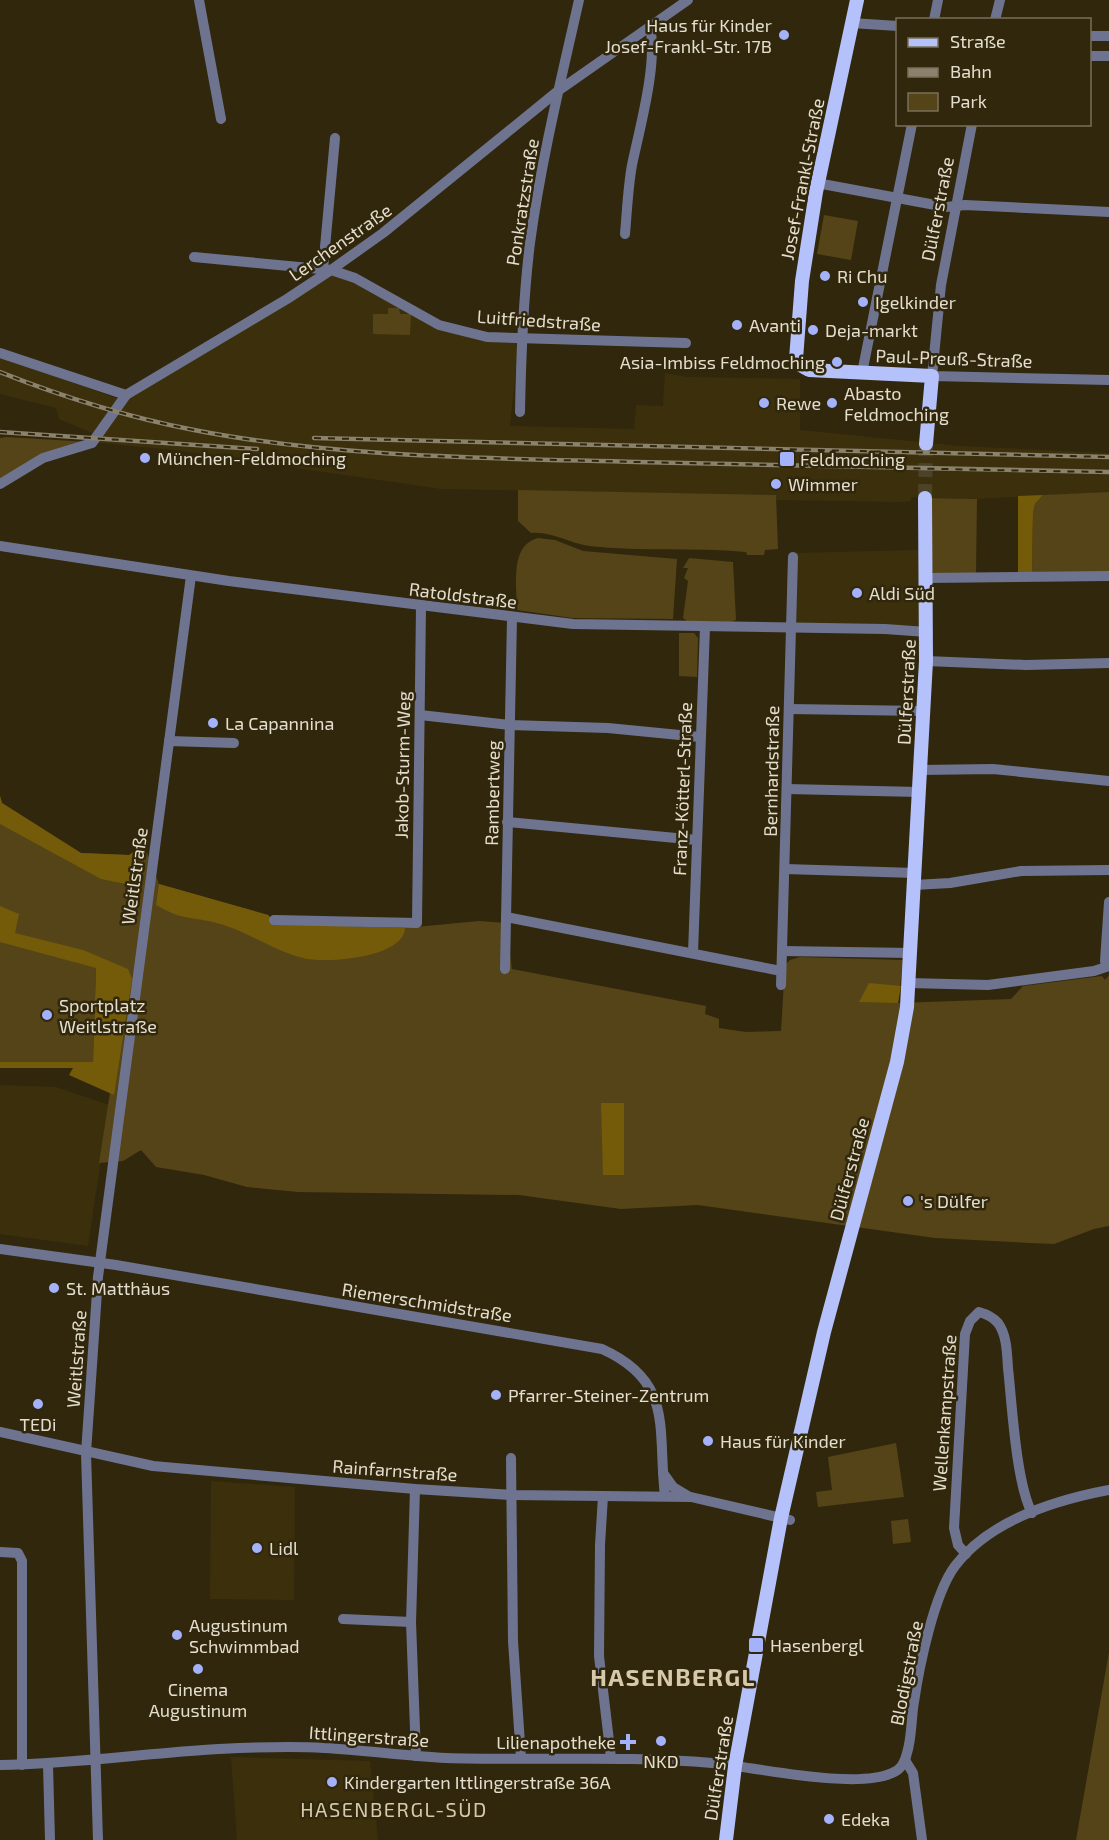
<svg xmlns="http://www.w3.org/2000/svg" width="1109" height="1840" font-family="'Exo 2',sans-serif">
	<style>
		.built { fill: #3c300c }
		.green { fill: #554418 }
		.forest { fill: #745b09 }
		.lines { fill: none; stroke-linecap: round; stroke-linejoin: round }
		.major-tunnel { stroke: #4c4229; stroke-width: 14; stroke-dasharray: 14 7; stroke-linecap: butt }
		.minor { stroke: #6e7490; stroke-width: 10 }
		.major { stroke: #b5c1fa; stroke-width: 14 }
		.rail-casing { stroke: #8a826d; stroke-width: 4.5 }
		.rail { stroke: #31270c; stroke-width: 2; stroke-dasharray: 7; stroke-linecap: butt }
		.poi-dot { fill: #a4b2fc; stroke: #31270c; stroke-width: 2 }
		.labels { text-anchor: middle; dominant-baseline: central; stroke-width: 5; stroke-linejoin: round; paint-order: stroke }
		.poi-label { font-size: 18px; fill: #e4dece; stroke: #31270c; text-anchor: start }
		.street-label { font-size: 18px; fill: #e4dece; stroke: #31270c }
		.neighbourhood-label { font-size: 20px; letter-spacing: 1.5px; fill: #d7caab; stroke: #31270c }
		.district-label { font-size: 24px; font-weight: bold; letter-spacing: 1.5px; fill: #d7caab; stroke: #31270c }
	</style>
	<rect width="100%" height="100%" fill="#31270c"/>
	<g class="built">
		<polygon points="335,267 443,323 519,338 510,426 634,429 636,405 663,406 665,373 687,377 800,379 800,430 960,446 1109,453 1109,492 977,499 911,497 911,501 902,502 776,500 776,495 441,489 173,450 90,442 92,433 59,419 56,408 0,394 0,357 119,399"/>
		<polygon points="920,550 926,628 793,626 792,553"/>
		<polygon points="0,1085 56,1087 109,1105 88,1246 0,1234"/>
		<polygon points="211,1481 295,1487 294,1600 210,1599"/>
		<polygon points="231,1757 370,1761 378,1840 237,1840"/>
	</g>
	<g class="green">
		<polygon points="824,215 858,221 851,260 817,254"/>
		<polygon points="388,308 399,308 400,314 411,314 410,335 373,334 373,314 388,314"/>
		<polygon points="6,437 90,442 47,456 0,483 0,438"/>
		<path d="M 518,490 L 776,495 L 778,549 L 765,550 L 764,555 L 747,555 L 746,552 C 694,547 641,552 589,546 C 568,543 552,531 531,533 L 518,521 Z"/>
		<polygon points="1109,492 1109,572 1032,572 1033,513 1035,504 1043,495"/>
		<polygon points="928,498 977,499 976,574 939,576 930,571"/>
		<path d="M 538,538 L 555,540 L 583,551 L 677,559 L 673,619 L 572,618 L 517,610 C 517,587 509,545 538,538 Z"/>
		<polygon points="689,558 733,562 736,620 730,622 687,621 683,618 688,581 684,578 688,568 683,568"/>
		<polygon points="679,633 694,633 698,638 697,677 679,676"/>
		<polygon points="0,796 2,803 81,853 129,855 139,848 146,850 159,884 268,915 277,924 405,928 479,921 506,923 512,969 706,1006 705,1014 719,1019 719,1028 746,1032 781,1031 785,965 790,960 800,957 903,960 898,1003 1011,999 1023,986 1102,976 1105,980 1109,975 1109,1226 1094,1229 1054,1244 1030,1243 935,1238 698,1205 621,1209 519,1195 298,1192 247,1187 204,1175 156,1167 141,1150 123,1161 99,1163 128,977 96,968 93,1062 0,1062"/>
		<polygon points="896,1443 904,1497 818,1507 816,1492 832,1490 828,1457"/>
		<polygon points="908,1519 911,1542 893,1544 891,1521"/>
		<polygon points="1109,1652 1109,1840 1076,1840"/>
	</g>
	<g class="forest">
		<polygon points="1043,495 1035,504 1033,513 1032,572 1018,575 1018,496"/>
		<polygon points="0,796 2,803 81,853 129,855 139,848 146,850 141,887 101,879 0,824"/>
		<path d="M 159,884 L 268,915 L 277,924 L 405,928 C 404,958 326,964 303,958 C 272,950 244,929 213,922 C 187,916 182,920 156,905 Z"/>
		<polygon points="0,906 19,914 15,933 83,950 128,969 132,979 114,1095 69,1075 73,1068 0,1068 0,1062 93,1062 96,968 0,942"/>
		<polygon points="869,983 901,986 898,1003 859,1002"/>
		<polygon points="601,1103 624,1103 624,1175 603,1175"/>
	</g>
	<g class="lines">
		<polyline class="major-tunnel" points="925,498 926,444"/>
		<g class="minor">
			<polyline points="199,0 221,119"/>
			<polyline points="934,20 938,0"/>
			<polyline points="995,20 1000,0"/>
			<polyline points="851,23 898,26"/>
			<polyline points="1090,36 1109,36"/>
			<polyline points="1090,56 1109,56"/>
			<polyline points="972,124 941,285 932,376 1109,380"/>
			<polyline points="817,183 946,207 965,205 1109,212"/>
			<path d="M 625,234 C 627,211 628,187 632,165 C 640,127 658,63 650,27"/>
			<polyline points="194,257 331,270 355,278 439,325 487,337 686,343"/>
			<polyline points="323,269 335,138"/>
			<polyline points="0,353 126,395"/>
			<polyline points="862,373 912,124"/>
			<path d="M 520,412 C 521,356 523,299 530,243 C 541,161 561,80 579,0"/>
			<polyline points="0,484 43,458 92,443 126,395 287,299 331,270 383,233 558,91 688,0"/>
			<polyline points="0,546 229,581 573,624 885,629 927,632"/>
			<polyline points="926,578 1109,576"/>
			<polyline points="926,661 1026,665 1109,663"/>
			<polyline points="789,709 923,711"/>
			<polyline points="420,715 510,725 608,728 700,737"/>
			<polyline points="169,741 234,743"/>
			<polyline points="920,770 993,769 1109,781"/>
			<polyline points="787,789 919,792"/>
			<polyline points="507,822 697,840"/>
			<polyline points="785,869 915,873"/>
			<polyline points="914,885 950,883 1021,871 1109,870"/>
			<polyline points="506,917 781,971"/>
			<polyline points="274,920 417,923 421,606"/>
			<polyline points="783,951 911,953"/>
			<polyline points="693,953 705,627"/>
			<polyline points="1107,966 1105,961 1109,902"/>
			<polyline points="505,969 512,618"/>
			<polyline points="909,983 988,985 1094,971 1109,966"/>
			<polyline points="781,985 793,557"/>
			<path d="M 0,1249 L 116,1265 L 602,1349 C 675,1382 657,1430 665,1496"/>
			<polyline points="0,1432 153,1466 415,1489 512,1495 691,1497 790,1520"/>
			<polyline points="511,1458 513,1641 521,1758"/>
			<polyline points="663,1473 673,1487 688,1496"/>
			<polyline points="415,1489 411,1622 416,1756"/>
			<polyline points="603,1496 600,1545 599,1656 611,1758"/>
			<polyline points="0,1552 18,1553 22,1561 22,1765"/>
			<path d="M 966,1554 L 958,1545 L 954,1528 L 965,1334 L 970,1321 L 979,1312 C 986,1314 993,1317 998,1323 C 1007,1335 1007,1354 1008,1368 C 1012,1404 1016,1483 1032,1513"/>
			<polyline points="343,1619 411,1622"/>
			<polyline points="905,1760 913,1773 922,1840"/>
			<path d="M 0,1765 C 80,1764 159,1751 239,1748 C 267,1747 296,1746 324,1748 C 365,1750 405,1756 446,1758 C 535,1761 624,1755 712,1763 C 755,1767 855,1790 892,1773 C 901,1770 905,1762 907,1753 C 912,1737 911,1719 914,1702 C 919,1667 934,1594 955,1566 C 989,1521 1056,1500 1109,1490"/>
			<polyline points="48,1765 50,1840"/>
			<polyline points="98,1840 86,1453 98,1277 191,576"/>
		</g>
		<g class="major">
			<polyline points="857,0 816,192 802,281 796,359 800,365 809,370 932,376 926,444"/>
			<polyline points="726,1840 735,1766 781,1518 824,1332 897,1062 907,1007 926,661 925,498"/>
		</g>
		<g class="rail-casing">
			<g id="rail">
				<path d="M 0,372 C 63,397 127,417 194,430 C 337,458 491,458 637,462 C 794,465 951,470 1109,472"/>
				<polyline points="0,432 257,449"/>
				<polyline points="314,438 1109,457"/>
			</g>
		</g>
		<use href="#rail" class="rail"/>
	</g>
	<g class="poi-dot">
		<circle cx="784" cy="35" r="6"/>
		<circle cx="825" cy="276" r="6"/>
		<circle cx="863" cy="302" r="6"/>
		<circle cx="737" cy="325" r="6"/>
		<circle cx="813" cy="330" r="6"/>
		<circle cx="837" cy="362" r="6"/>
		<circle cx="764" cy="403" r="6"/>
		<circle cx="832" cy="403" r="6"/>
		<circle cx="145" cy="458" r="6"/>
		<rect x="779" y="451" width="16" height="16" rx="3"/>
		<circle cx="776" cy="484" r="6"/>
		<circle cx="857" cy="593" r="6"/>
		<circle cx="213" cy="723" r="6"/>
		<circle cx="47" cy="1015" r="6"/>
		<circle cx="908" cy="1201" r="6"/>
		<circle cx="54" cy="1288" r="6"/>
		<circle cx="496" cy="1395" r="6"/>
		<circle cx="38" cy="1404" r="6"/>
		<circle cx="708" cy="1441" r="6"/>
		<circle cx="257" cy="1548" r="6"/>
		<circle cx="177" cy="1635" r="6"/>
		<rect x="748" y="1637" width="16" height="16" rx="3"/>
		<circle cx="198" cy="1669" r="6"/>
		<circle cx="661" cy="1741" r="6"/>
		<path d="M625 1733h6v6h6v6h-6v6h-6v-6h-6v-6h6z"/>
		<circle cx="332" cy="1782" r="6"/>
		<circle cx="829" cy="1819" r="6"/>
	</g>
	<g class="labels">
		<g class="poi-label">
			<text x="772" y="25" text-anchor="end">Haus für Kinder<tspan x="772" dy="21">Josef-Frankl-Str. 17B</tspan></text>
			<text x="837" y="276">Ri Chu</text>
			<text x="875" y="302">Igelkinder</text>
			<text x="749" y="325">Avanti</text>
			<text x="825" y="330">Deja-markt</text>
			<text x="825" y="362" text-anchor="end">Asia-Imbiss Feldmoching</text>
			<text x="844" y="393">Abasto<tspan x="844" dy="21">Feldmoching</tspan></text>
			<text x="776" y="403">Rewe</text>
			<text x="157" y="458">München-Feldmoching</text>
			<text x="800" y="459">Feldmoching</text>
			<text x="788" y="484">Wimmer</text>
			<text x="869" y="593">Aldi Süd</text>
			<text x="225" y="723">La Capannina</text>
			<text x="59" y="1005">Sportplatz<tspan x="59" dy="21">Weitlstraße</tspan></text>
			<text x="920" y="1201">'s Dülfer</text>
			<text x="66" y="1288">St. Matthäus</text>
			<text x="508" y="1395">Pfarrer-Steiner-Zentrum</text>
			<text x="38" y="1424" text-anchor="middle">TEDi</text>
			<text x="720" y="1441">Haus für Kinder</text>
			<text x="269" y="1548">Lidl</text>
			<text x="189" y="1625">Augustinum<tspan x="189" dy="21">Schwimmbad</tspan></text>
			<text x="770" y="1645">Hasenbergl</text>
			<text x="198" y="1689" text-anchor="middle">Cinema<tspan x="198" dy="21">Augustinum</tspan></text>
			<text x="616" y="1742" text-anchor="end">Lilienapotheke</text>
			<text x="661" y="1761" text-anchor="middle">NKD</text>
			<text x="344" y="1782">Kindergarten Ittlingerstraße 36A</text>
			<text x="841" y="1819">Edeka</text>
		</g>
		<g class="street-label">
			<text transform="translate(802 179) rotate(-79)">Josef-Frankl-Straße</text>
			<text transform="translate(522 202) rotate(-81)">Ponkratzstraße</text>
			<text transform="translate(937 209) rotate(-79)">Dülferstraße</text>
			<text transform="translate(340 242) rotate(-35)">Lerchenstraße</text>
			<text transform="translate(539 320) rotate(4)">Luitfriedstraße</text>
			<text transform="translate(954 358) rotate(2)">Paul-Preuß-Straße</text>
			<text transform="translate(463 595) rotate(7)">Ratoldstraße</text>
			<text transform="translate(906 692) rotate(-87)">Dülferstraße</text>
			<text transform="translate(402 765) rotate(-89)">Jakob-Sturm-Weg</text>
			<text transform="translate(771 771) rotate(-89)">Bernhardstraße</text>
			<text transform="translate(682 789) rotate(-88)">Franz-Kötterl-Straße</text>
			<text transform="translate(492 793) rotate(-89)">Rambertweg</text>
			<text transform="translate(134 876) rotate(-82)">Weitlstraße</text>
			<text transform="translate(849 1169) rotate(-75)">Dülferstraße</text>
			<text transform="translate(427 1302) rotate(9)">Riemerschmidstraße</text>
			<text transform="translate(76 1359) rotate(-86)">Weitlstraße</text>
			<text transform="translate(944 1413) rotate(-86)">Wellenkampstraße</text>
			<text transform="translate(395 1470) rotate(4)">Rainfarnstraße</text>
			<text transform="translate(906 1673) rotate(-79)">Blodigstraße</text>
			<text transform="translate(369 1736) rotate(4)">Ittlingerstraße</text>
			<text transform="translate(718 1768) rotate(-81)">Dülferstraße</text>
		</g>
		<g class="neighbourhood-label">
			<text x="394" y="1809">HASENBERGL-SÜD</text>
		</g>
		<g class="district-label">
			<text x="673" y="1676">HASENBERGL</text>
		</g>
	</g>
	<rect x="896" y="18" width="195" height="108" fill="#31270c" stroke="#79705a" stroke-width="1.5"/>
	<rect x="908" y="38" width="30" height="9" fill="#b5c1fa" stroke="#79705a" stroke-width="1.5"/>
	<text x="950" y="48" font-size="18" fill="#e4dece">Straße</text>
	<rect x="908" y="68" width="30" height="9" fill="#8a826d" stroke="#79705a" stroke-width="1.5"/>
	<text x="950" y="78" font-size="18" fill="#e4dece">Bahn</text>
	<rect x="908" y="93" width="30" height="18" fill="#554418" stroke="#79705a" stroke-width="1.5"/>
	<text x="950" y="108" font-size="18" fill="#e4dece">Park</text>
</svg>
